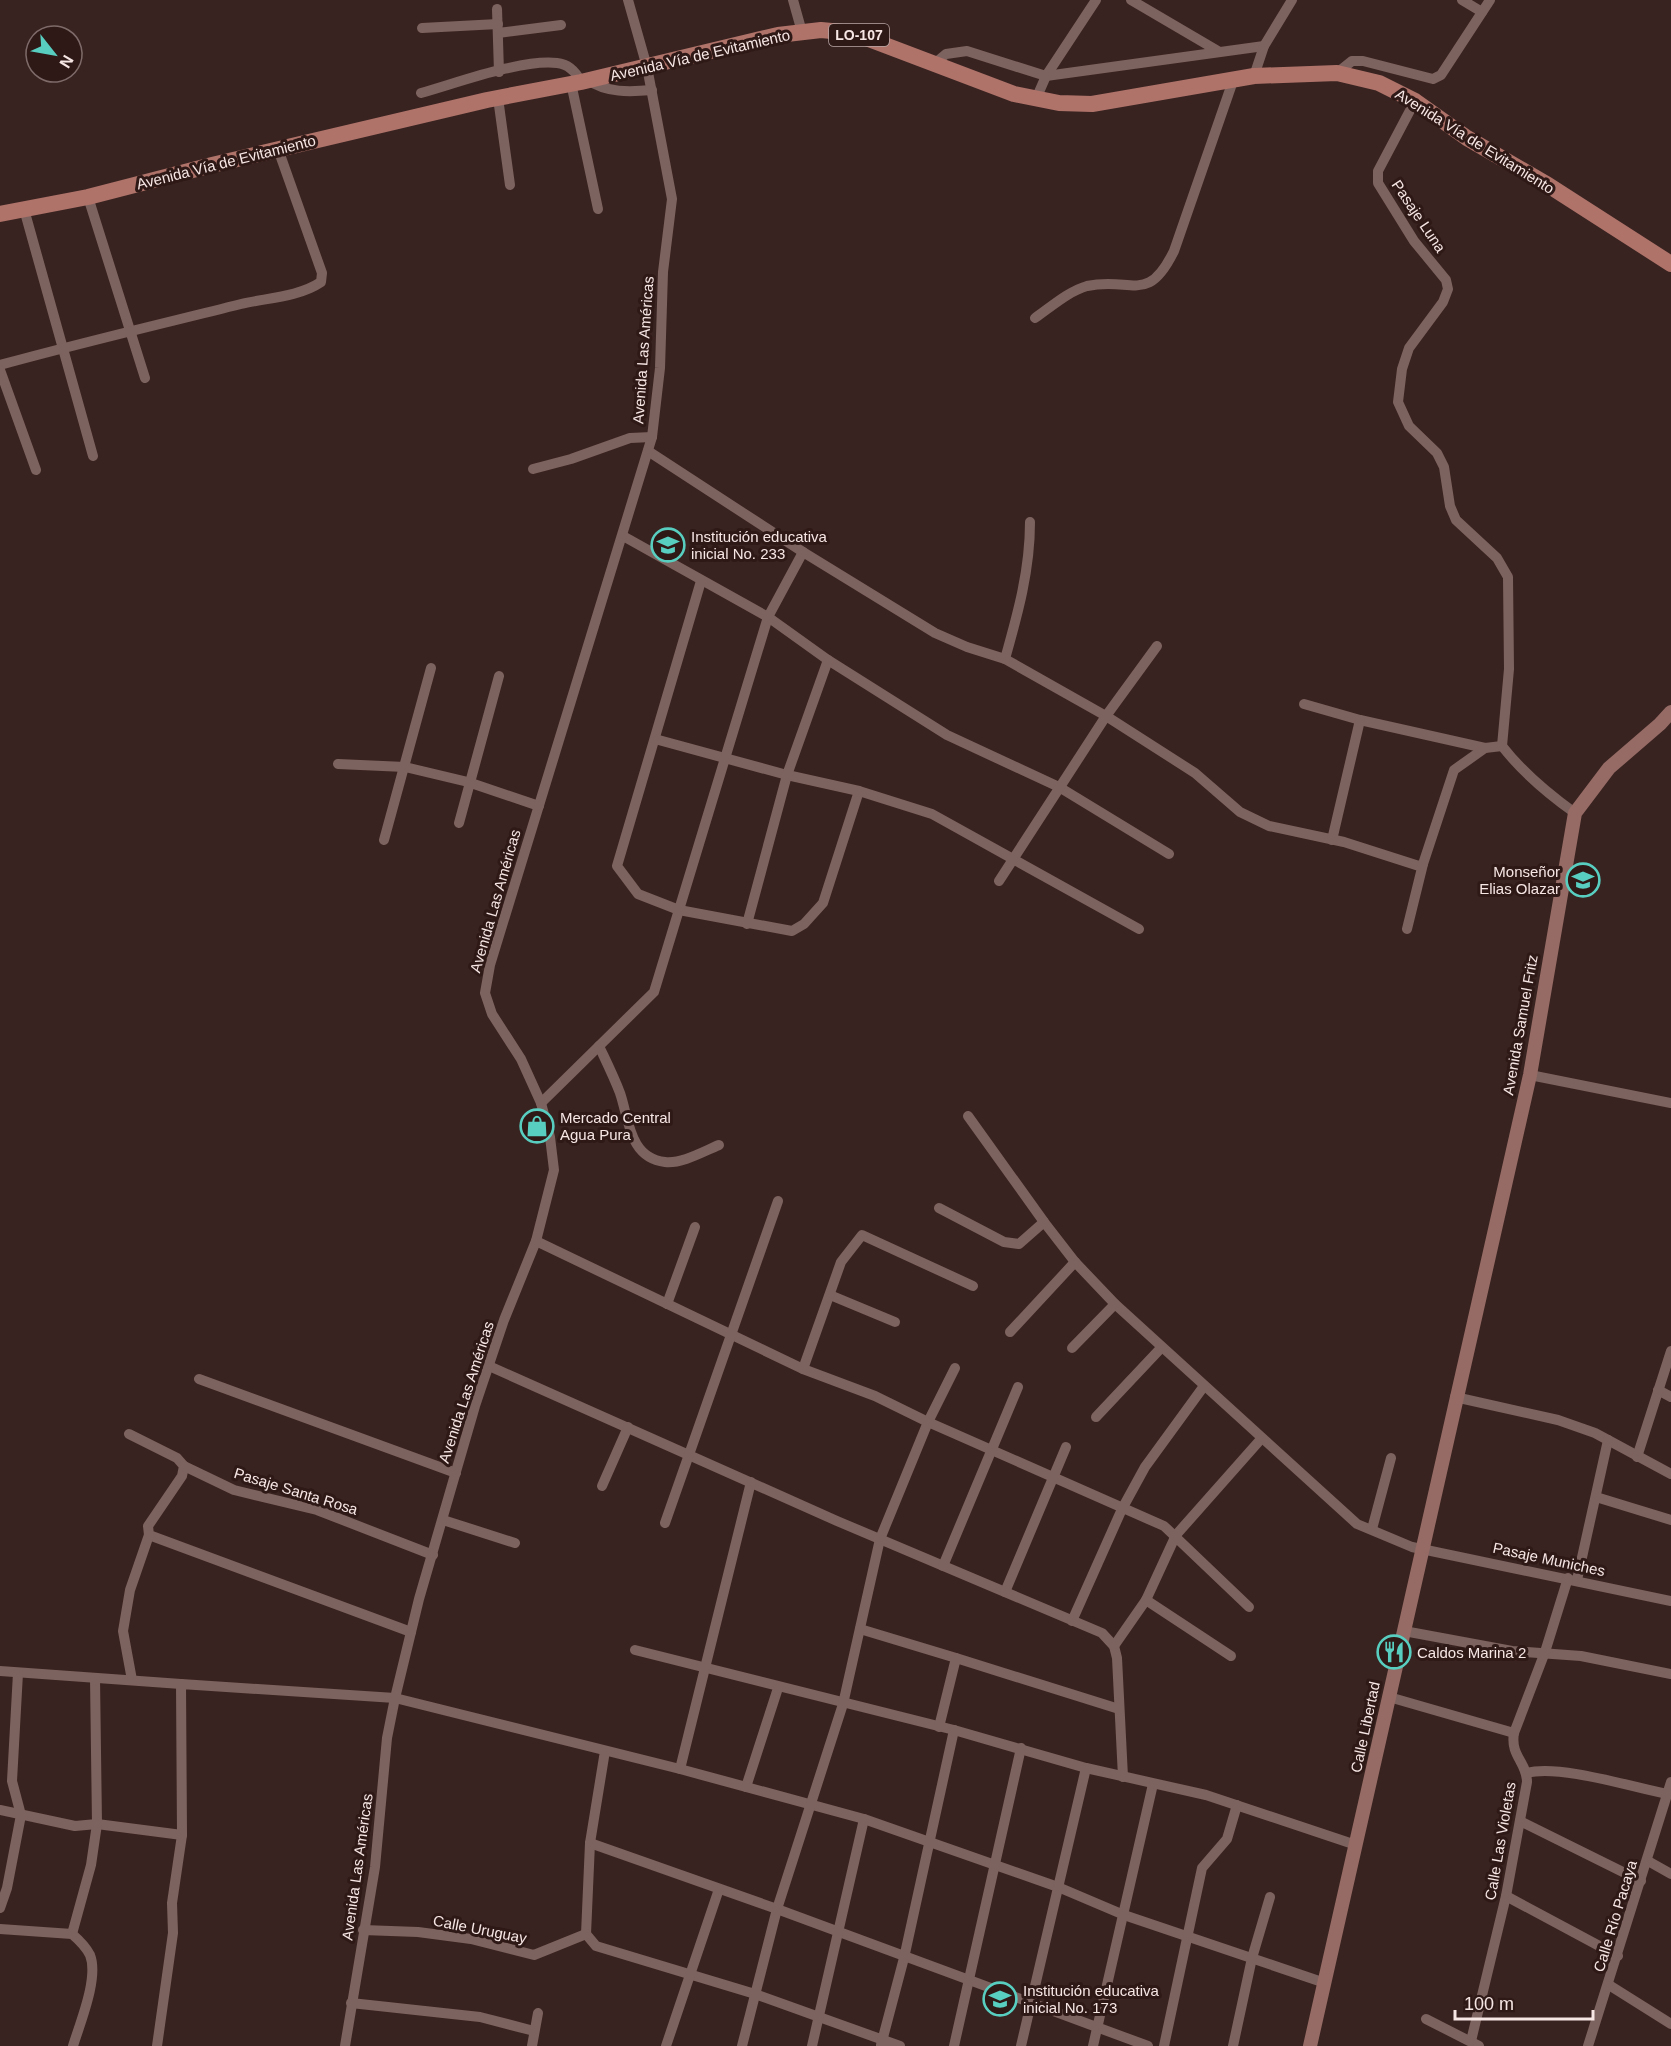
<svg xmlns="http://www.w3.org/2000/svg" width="1671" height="2046" font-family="Helvetica,sans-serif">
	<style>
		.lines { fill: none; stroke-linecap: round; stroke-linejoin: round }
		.street { stroke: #7d635f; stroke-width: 10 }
		.secondary { stroke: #966b65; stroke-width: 14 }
		.primary { stroke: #af736a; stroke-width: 16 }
		.labels { text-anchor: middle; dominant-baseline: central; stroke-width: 6; stroke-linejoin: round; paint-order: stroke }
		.shield { fill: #2e1917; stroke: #baa8a6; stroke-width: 1.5 }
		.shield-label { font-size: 14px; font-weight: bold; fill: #f6e6e4 }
		.street-label { font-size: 15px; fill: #f6e6e4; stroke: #2e1917 }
		.poi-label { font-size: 15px; fill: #f6e6e4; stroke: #2e1917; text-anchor: start }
	</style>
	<rect width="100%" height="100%" fill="#392320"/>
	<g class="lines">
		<g class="street">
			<polyline points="793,0 802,32"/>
			<polyline points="1131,0 1218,51"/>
			<polyline points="1462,0 1482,12"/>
			<polyline points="497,9 499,72"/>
			<polyline points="422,28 498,24"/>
			<polyline points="498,33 561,25"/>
			<polyline points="934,64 946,54 967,51 1046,76 1264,46"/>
			<polyline points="1337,73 1352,61 1363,61 1433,79 1441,75 1490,0"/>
			<polyline points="1254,76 1264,46 1292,0"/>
			<path d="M 588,80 C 606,93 630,92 652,90"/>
			<polyline points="571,83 598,209"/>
			<path d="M 421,93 C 457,83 521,59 557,63 C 568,64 576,72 581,82"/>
			<polyline points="498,98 510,185"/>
			<polyline points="1036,99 1046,76 1096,0"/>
			<path d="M 1415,101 L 1378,171 L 1378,183 L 1414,241 L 1446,280 L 1448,289 L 1443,302 L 1409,348 L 1402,369 L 1398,402 L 1409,426 L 1437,453 L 1444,467 L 1450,506 L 1456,520 L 1497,558 L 1508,577 L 1509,669 L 1502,746 C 1523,773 1547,793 1575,813"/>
			<polyline points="88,197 145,378"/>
			<polyline points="24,209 93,456"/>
			<path d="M 1035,318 C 1051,307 1069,291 1087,286 C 1132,276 1147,306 1174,251 L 1234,78"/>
			<path d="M 0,365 C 80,343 161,324 241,304 C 266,298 299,297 321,282 L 322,273 L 278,149"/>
			<polyline points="0,370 36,470"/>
			<polyline points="648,451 803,552 935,633 967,647 1005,659 1106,716 1195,773 1240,812 1269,826 1344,842 1419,866 1423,864"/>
			<polyline points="533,469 571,459 630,438 652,437"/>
			<polyline points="623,536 768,617 828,660 947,735 1059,787 1169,854"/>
			<polyline points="701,581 617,866 638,894 679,910 792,931 804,924 823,903 859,791"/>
			<path d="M 1005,659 C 1018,613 1030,570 1030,522"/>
			<polyline points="1304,704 1360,720 1485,748"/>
			<polyline points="655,739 787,775 859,791 932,814 1139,929"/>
			<polyline points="338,764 405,767 468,782 539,806"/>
			<polyline points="459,823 499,676"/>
			<polyline points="384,840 431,668"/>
			<polyline points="1332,840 1360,720"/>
			<polyline points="999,881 1106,716 1157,646"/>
			<polyline points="747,924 787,775 828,660"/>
			<polyline points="1407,929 1423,864 1454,770 1485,748 1502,746"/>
			<path d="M 599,1046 C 606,1061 614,1077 620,1093 C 629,1119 629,1158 665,1162 C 682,1164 704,1151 719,1145"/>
			<polyline points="1530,1075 1671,1103"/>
			<polyline points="541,1103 654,992 768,617 803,552"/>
			<polyline points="968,1116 1044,1222 1075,1262 1115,1304 1357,1524 1412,1547 1671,1601"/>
			<polyline points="939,1208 1004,1242 1019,1244 1044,1222"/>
			<polyline points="536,1241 803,1369 875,1396 928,1422 1164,1526 1249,1607"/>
			<polyline points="830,1295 895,1322"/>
			<polyline points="667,1304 695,1227"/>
			<polyline points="1010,1332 1075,1262"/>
			<polyline points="1072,1348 1115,1304"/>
			<polyline points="489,1366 837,1521 1102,1633 1114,1646 1117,1658 1123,1777"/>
			<polyline points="803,1369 841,1262 862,1235 973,1286"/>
			<polyline points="199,1379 456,1473"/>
			<polyline points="1658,1390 1671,1397"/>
			<polyline points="1455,1397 1558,1420 1595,1433 1671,1474"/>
			<polyline points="1096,1417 1161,1348"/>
			<polyline points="129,1434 177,1458 184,1466 182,1476 148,1526 149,1535 411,1632"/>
			<polyline points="1637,1457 1671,1351"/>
			<polyline points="184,1466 234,1490 317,1510 433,1555"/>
			<polyline points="602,1486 628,1427"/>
			<polyline points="1596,1497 1671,1520"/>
			<polyline points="443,1520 515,1543"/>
			<polyline points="665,1523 778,1201"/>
			<polyline points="1372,1529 1391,1458"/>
			<polyline points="943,1566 1018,1387"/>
			<polyline points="1577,1580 1608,1440"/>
			<polyline points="1005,1592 1066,1447"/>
			<polyline points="1146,1600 1231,1656"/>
			<polyline points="1072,1621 1122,1509 1145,1467 1204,1386"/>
			<polyline points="860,1629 956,1658"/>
			<polyline points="1404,1631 1512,1651 1581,1656 1671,1674"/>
			<polyline points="1114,1646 1146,1600 1176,1535 1261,1439"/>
			<polyline points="635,1650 954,1730 1086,1768 1206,1795 1356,1845"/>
			<polyline points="0,1671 181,1684"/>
			<polyline points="132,1680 123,1631 130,1590 149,1535"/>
			<polyline points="1389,1697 1514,1733"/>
			<polyline points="939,1727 956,1658 1119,1709"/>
			<polyline points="605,1751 590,1843 586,1934 596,1946 755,1994 900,2046"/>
			<polyline points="680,1769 751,1482"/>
			<path d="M 1527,1773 C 1558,1764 1632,1787 1667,1794"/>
			<polyline points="746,1787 778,1688"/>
			<polyline points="0,1810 75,1826 97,1824 182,1835"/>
			<polyline points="1520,1821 1641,1881"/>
			<polyline points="590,1843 777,1909 1148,2046"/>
			<polyline points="1648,1861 1671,1874"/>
			<polyline points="1506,1896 1618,1956"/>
			<polyline points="0,1908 7,1888 21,1815 12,1781 18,1673"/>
			<path d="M 0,1929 L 72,1934 C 79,1940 86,1947 90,1955 C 99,1978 80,2023 73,2046"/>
			<polyline points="363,1930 418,1932 471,1939 534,1955 586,1934"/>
			<polyline points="72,1934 91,1865 97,1824 95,1678"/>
			<polyline points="1609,1985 1671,2024"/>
			<polyline points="351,2003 480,2017 534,2031"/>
			<polyline points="1426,2019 1479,2046"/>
			<path d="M 1471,2041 L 1506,1896 L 1527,1782 C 1527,1762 1510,1756 1514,1733 L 1545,1652 L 1568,1578"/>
			<polyline points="881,2045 904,1958 954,1730"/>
			<polyline points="157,2046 173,1933 172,1903 182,1835 181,1684 395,1698 680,1769 864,1819 1058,1887 1124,1915 1325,1983"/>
			<polyline points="345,2046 375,1867 387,1738 395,1698 419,1599 475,1406 504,1320 536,1241 554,1170 550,1137 541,1103 521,1059 492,1014 485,993 490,965 652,437 660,368 663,272 672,199 647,67 628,0"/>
			<polyline points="532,2046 538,2013"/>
			<polyline points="666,2046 719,1889"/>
			<polyline points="742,2046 777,1909 843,1704 880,1539 928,1422 955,1368"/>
			<polyline points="812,2046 864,1819"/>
			<polyline points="954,2046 1021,1748"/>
			<polyline points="1021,2046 1086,1768"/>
			<polyline points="1093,2046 1153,1784"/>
			<polyline points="1164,2046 1202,1868 1227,1839 1237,1805"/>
			<polyline points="1233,2046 1252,1958 1270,1897"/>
			<polyline points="1588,2046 1671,1782"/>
		</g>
		<polyline class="secondary" points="1310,2046 1530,1075 1575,813 1609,768 1660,724 1671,712"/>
		<polyline class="primary" points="0,214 88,197 212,165 487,100 581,82 778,35 821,30 853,33 1014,94 1059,103 1092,104 1254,76 1337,73 1379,83 1415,101 1467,138 1548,185 1671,264"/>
	</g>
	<defs>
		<g id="school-ring" transform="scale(1.725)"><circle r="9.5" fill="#2e1917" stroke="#58cec0" stroke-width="1.5"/><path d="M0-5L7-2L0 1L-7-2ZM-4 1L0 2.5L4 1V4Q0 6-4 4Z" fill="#58cec0"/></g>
		<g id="shop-ring" transform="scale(1.725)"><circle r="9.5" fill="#2e1917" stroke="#58cec0" stroke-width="1.5"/><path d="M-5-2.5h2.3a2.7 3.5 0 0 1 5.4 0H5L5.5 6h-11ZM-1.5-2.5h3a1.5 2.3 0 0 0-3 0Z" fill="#58cec0"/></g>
		<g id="restaurant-ring" transform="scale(1.725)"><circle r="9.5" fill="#2e1917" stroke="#58cec0" stroke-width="1.5"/><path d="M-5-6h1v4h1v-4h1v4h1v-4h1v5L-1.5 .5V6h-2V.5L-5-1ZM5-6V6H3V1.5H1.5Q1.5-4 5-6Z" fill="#58cec0"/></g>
	</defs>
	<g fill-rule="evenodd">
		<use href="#school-ring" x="668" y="545"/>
		<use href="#school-ring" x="1583" y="880"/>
		<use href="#shop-ring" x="537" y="1126"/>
		<use href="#restaurant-ring" x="1394" y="1652"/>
		<use href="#school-ring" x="1000" y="1999"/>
	</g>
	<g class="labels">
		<rect class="shield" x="829" y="24" width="60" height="22" rx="4.5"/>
		<g class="shield-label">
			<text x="859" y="35">LO-107</text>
		</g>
		<g class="street-label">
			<text transform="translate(700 55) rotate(-13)">Avenida Vía de Evitamiento</text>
			<text transform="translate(1475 141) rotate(32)">Avenida Vía de Evitamiento</text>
			<text transform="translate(226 162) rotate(-14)">Avenida Vía de Evitamiento</text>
			<text transform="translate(1419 216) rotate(56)">Pasaje Luna</text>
			<text transform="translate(643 350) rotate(-86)">Avenida Las Américas</text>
			<text transform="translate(495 901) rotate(-74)">Avenida Las Américas</text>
			<text transform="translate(1520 1025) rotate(-80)">Avenida Samuel Fritz</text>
			<text transform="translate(466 1392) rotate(-72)">Avenida Las Américas</text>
			<text transform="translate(296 1491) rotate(17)">Pasaje Santa Rosa</text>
			<text transform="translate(1549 1559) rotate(12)">Pasaje Muniches</text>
			<text transform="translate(1365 1727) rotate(-78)">Calle Libertad</text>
			<text transform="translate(1500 1841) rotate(-80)">Calle Las Violetas</text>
			<text transform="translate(357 1867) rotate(-82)">Avenida Las Américas</text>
			<text transform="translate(1615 1916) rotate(-73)">Calle Río Pacaya</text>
			<text transform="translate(480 1929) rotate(11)">Calle Uruguay</text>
		</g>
		<g class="poi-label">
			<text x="691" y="536">Institución educativa<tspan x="691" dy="17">inicial No. 233</tspan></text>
			<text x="1560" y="871" text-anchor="end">Monseñor<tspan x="1560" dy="17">Elias Olazar</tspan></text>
			<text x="560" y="1117">Mercado Central<tspan x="560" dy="17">Agua Pura</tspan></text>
			<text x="1417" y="1652">Caldos Marina 2</text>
			<text x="1023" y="1990">Institución educativa<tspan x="1023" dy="17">inicial No. 173</tspan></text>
		</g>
	</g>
	<g transform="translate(54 54) rotate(121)"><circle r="28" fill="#2e1917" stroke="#7e6b69" stroke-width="1.5"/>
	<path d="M0-4.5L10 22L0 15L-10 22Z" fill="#58cec0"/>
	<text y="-9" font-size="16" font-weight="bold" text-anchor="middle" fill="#f6e6e4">N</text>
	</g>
	<path d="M1455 2010v9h138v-9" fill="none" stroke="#f6e6e4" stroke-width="3"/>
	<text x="1464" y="2010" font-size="18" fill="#f6e6e4" stroke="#2e1917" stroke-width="4.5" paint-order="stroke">100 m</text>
</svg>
